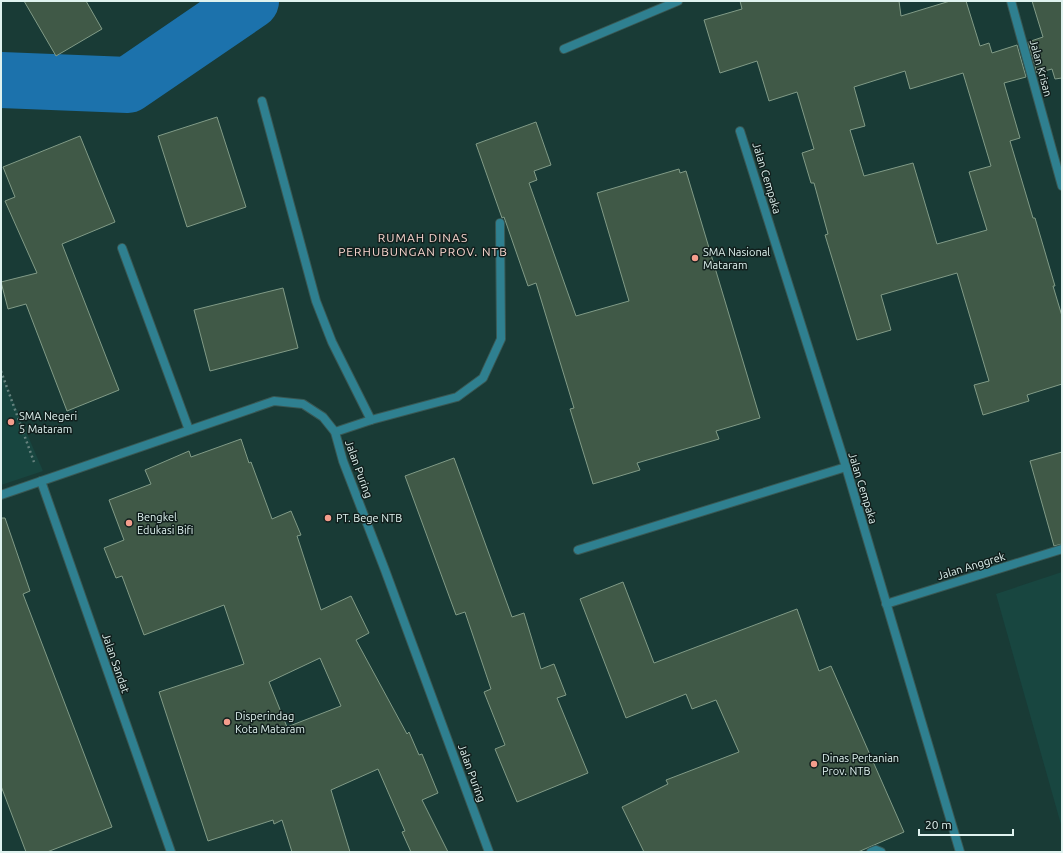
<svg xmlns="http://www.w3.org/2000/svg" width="1063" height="853" font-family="Ubuntu,sans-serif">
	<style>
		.built { fill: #184640 }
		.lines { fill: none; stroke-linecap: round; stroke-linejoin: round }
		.river { stroke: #1c72ac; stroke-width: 56 }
		.building { fill: #405947; stroke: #819b87; fill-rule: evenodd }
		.service-casing { stroke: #395854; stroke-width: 10 }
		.minor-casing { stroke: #395854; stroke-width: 10 }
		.path { stroke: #66827e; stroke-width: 2.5; stroke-dasharray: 2 3; stroke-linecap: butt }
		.service { stroke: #2f8090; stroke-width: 8 }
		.minor { stroke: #2f8090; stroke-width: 8 }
		.poi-dot { fill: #f49d8c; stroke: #111f1d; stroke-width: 1.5 }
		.labels { text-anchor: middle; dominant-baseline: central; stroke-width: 3; stroke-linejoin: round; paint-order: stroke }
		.street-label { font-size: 11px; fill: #dff2ef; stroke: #111f1d }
		.poi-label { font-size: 11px; fill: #dff2ef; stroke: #111f1d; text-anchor: start }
		.neighbourhood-label { font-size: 12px; letter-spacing: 1px; fill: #fad8d0; stroke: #111f1d }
	</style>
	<rect width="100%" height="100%" fill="#193b36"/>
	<g class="built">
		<polygon points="1,373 43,471 1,485"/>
		<polygon points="1062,572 1062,828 996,594"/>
	</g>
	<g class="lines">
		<polyline class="river" points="1,80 128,85 251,1"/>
	</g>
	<g class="building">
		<polygon points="24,1 86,1 102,29 56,56"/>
		<path d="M 740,1 L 899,1 L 901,16 L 950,1 L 966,1 L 980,46 L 989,43 L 992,53 L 1017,45 L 1026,77 L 1004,83 L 1020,138 L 1010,141 L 1033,218 L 1035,218 L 1055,286 L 1053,286 L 1062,316 L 1062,384 L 1027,395 L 1029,401 L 983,415 L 974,385 L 989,381 L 957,273 L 881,295 L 891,330 L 857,340 L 825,235 L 828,234 L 814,183 L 811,183 L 802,153 L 814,149 L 797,92 L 769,101 L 757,61 L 720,73 L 704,20 L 742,9 ZM 905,71 L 910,89 L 963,73 L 991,166 L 969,172 L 987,230 L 937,244 L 913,163 L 864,176 L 850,130 L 865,126 L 854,87 Z"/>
		<polygon points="1032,1 1062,1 1062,78 1055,79 1052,69 1037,73 1028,42 1043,37"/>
		<polygon points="217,117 246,207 187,227 158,136"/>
		<polygon points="536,122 551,165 534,171 537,180 529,183 576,316 629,301 597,193 679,169 680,173 686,171 760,418 716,431 719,439 637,463 640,470 593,484 570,409 574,408 536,283 528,286 504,217 502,218 476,144"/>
		<polygon points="80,136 115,222 62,244 119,390 67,411 26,304 8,309 1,282 37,273 5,201 15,197 3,167"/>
		<polygon points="283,288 298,348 210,371 194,310"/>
		<path d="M 241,439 L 249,463 L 251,462 L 272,519 L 291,511 L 301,535 L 297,536 L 321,610 L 351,596 L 369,633 L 356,640 L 407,734 L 409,732 L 419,755 L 422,754 L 438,793 L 422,800 L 448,852 L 411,852 L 402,832 L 405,831 L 378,769 L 331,790 L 350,852 L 292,852 L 282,820 L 274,824 L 273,820 L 208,841 L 159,692 L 244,664 L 224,605 L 144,635 L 122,576 L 116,578 L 104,548 L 124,540 L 109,500 L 151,484 L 145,470 L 189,451 L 191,457 ZM 320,658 L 341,706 L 287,727 L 269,682 Z"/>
		<polygon points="1062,452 1062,544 1054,546 1030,461"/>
		<polygon points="454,458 512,617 524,613 541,669 554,664 566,695 557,698 588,773 517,802 495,749 505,745 484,692 491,689 465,612 456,615 405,476"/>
		<polygon points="1,518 5,518 30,591 23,594 112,827 47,852 26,852 1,786"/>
		<polygon points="623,582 654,663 797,609 819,671 831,666 904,832 858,852 644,852 622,807 668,784 666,780 739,752 716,700 692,709 686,694 626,718 580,599"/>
	</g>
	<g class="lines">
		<g class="service-casing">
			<g id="service">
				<polyline points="262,101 316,301 332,342 371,420"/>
				<polyline points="335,432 371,420 457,397 483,378 501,339 500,223"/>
				<polyline points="578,550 846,467"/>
				<polyline points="871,852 876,850 881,852"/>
			</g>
		</g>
		<g class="minor-casing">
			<g id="minor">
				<polyline points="1011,1 1062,186"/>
				<polyline points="564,49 678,1"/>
				<polyline points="740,131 846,467 960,852"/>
				<polyline points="122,248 189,430"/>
				<polyline points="41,481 171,852"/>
				<polyline points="1,495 274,401 303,404 323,417 335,432 343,461 385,570 489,852"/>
				<polyline points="886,604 1062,549"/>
			</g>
		</g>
		<polyline class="path" points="1,371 34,462"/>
		<use href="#service" class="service"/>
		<use href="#minor" class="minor"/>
	</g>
	<g class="poi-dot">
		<circle cx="695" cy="258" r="4"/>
		<circle cx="11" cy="422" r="4"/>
		<circle cx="328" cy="518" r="4"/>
		<circle cx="129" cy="523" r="4"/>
		<circle cx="227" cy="722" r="4"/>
		<circle cx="814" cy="764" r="4"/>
	</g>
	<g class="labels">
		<g class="street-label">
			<text transform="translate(1041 68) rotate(75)">Jalan Krisan</text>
			<text transform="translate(767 178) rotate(73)">Jalan Cempaka</text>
			<text transform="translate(359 469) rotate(70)">Jalan Puring</text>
			<text transform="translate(863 488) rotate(73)">Jalan Cempaka</text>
			<text transform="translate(971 566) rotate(-17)">Jalan Anggrek</text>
			<text transform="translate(116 663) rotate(71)">Jalan Sandat</text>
			<text transform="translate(472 773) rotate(70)">Jalan Puring</text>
		</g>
		<g class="poi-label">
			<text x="703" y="252">SMA Nasional<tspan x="703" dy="13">Mataram</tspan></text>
			<text x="19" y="416">SMA Negeri<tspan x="19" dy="13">5 Mataram</tspan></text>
			<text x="137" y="517">Bengkel<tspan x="137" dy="13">Edukasi Bifi</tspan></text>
			<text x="336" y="518">PT. Bege NTB</text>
			<text x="235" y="716">Disperindag<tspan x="235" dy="13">Kota Mataram</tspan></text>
			<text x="822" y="758">Dinas Pertanian<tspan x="822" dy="13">Prov. NTB</tspan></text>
		</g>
		<g class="neighbourhood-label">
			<text x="423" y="237">RUMAH DINAS<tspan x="423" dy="14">PERHUBUNGAN PROV. NTB</tspan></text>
		</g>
	</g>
	<rect width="1063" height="853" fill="none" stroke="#dff2ef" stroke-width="4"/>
	<path d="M919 829v6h94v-6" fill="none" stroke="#dff2ef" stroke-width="2"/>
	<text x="925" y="829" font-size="12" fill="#dff2ef" stroke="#111f1d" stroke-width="3" paint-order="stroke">20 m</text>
</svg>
